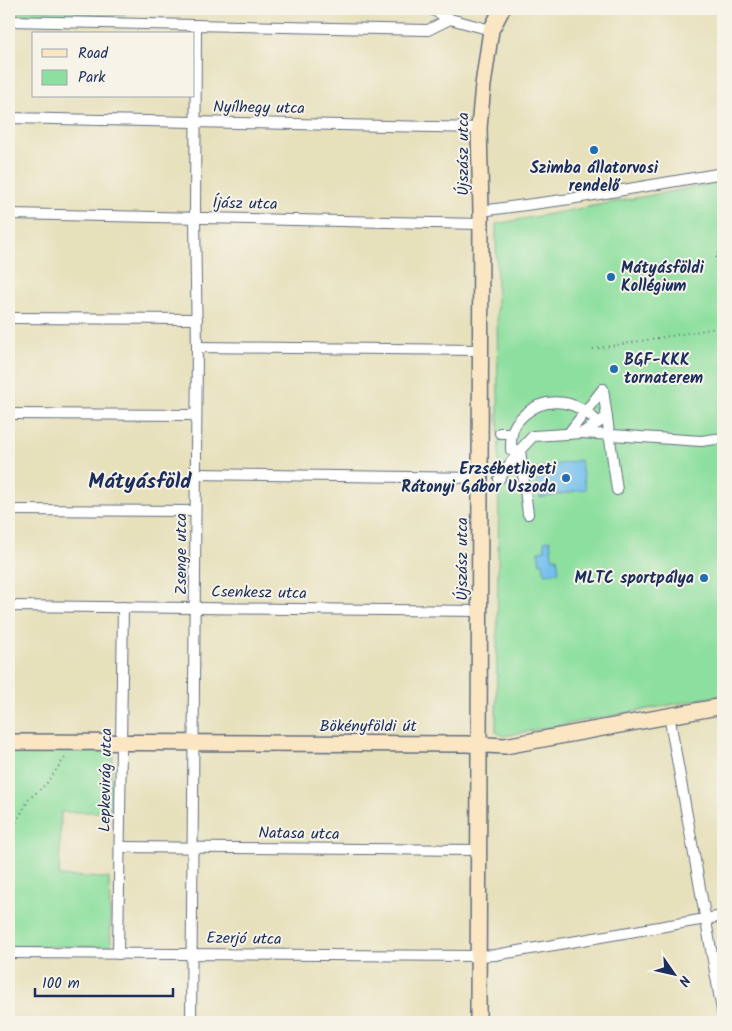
<svg xmlns="http://www.w3.org/2000/svg" width="732" height="1031" font-family="Kalam,sans-serif">
	<style>
		.green { fill: #8ddf9f; stroke: #54877e }
		.water { fill: #74c0ee; stroke: #4878a6 }
		.lines { fill: none; stroke-linecap: round; stroke-linejoin: round }
		.street-casing { stroke: #626d7f; stroke-width: 12 }
		.secondary-casing { stroke: #626d7f; stroke-width: 18 }
		.path { stroke: #626d7f; stroke-width: 2; stroke-dasharray: 1 4; stroke-linecap: butt }
		.street { stroke: #fff; stroke-width: 10 }
		.secondary { stroke: #fbe6c4; stroke-width: 15 }
		.poi-dot { fill: #1f6fb2; stroke: #f7f3e8; stroke-width: 2 }
		.labels { text-anchor: middle; dominant-baseline: central; stroke-width: 4; stroke-linejoin: round; paint-order: stroke }
		.street-label { font-size: 16px; fill: #1b2f5e; stroke: #f7f3e8 }
		.poi-label { font-size: 16px; font-weight: bold; fill: #1b2f5e; stroke: #f7f3e8; text-anchor: start }
		.district-label { font-size: 21px; font-weight: bold; fill: #1b2f5e; stroke: #f7f3e8 }
	</style>
	<rect width="100%" height="100%" fill="#f7f3e8"/>
	<filter id="ink" filterUnits="userSpaceOnUse"><feTurbulence type="fractalNoise" baseFrequency=".02" numOctaves="2"/><feDisplacementMap in="SourceGraphic" scale="10" xChannelSelector="R" yChannelSelector="G"/><feConvolveMatrix kernelMatrix="1 2 1 2 8 2 1 2 1" color-interpolation-filters="sRGB"/></filter>
	<filter id="wash" filterUnits="userSpaceOnUse"><feTurbulence type="fractalNoise" baseFrequency=".0096" numOctaves="4" result="noise"/><feDisplacementMap in="SourceGraphic" scale="20" xChannelSelector="R" yChannelSelector="G"/><feGaussianBlur stdDeviation="1.12" result="paint"/><feColorMatrix in="noise" values="0 0 0 0 0 0 0 0 0 0 0 0 0 0 0 0 0 1.4 0 .05"/><feComposite in="paint" operator="in"/></filter>
	<g filter="url(#wash)">
		<rect width="100%" height="100%" fill="#e6e0bb"/>
		<g class="green">
			<polygon points="9,9 126,9 125,16 9,14"/>
			<polygon points="723,182 723,695 504,736 496,732 499,479 496,224"/>
			<polygon points="9,749 113,752 110,812 61,812 59,876 109,878 111,947 9,946"/>
		</g>
		<g class="water">
			<polygon points="580,460 586,489 540,498 534,469"/>
			<polygon points="550,540 552,557 557,557 559,572 545,574 543,562 540,563 538,551 545,550 544,541"/>
		</g>
	</g>
	<g filter="url(#ink)">
		<g class="lines">
			<g class="street-casing">
				<g id="street">
					<polyline points="431,9 450,19"/>
					<polyline points="9,21 428,30 450,19 491,30"/>
					<polyline points="9,118 479,128"/>
					<polyline points="481,211 570,199 723,173"/>
					<polyline points="9,214 480,224"/>
					<polyline points="9,318 197,319"/>
					<polyline points="197,347 479,350"/>
					<polyline points="603,389 617,490"/>
					<polyline points="9,414 196,415"/>
					<polyline points="607,417 582,433 701,441 723,438"/>
					<polyline points="500,433 512,433"/>
					<polyline points="568,434 603,389"/>
					<path d="M 520,450 L 511,450 C 511,445 511,439 512,434 C 513,427 519,419 525,414 C 548,394 579,401 598,423"/>
					<polyline points="196,474 479,478"/>
					<polyline points="499,479 520,450"/>
					<polyline points="9,510 195,511"/>
					<polyline points="528,514 520,450 533,436 582,433"/>
					<polyline points="9,606 479,611"/>
					<polyline points="669,715 723,1016"/>
					<polyline points="120,847 479,850"/>
					<polyline points="9,953 478,956 495,955 723,916"/>
					<polyline points="118,954 123,607"/>
					<polyline points="191,1022 197,347 195,218 196,25"/>
				</g>
			</g>
			<g class="secondary-casing">
				<g id="secondary">
					<polyline points="9,742 466,744 505,746 723,706"/>
					<polyline points="478,1022 481,211 479,128 483,85 491,30 502,9"/>
				</g>
			</g>
			<g class="path">
				<polyline points="723,253 716,254 723,305"/>
				<polyline points="593,349 723,327"/>
				<polyline points="9,835 29,799 46,784 67,755"/>
			</g>
			<use href="#street" class="street"/>
			<use href="#secondary" class="secondary"/>
		</g>
	</g>
	<g class="poi-dot">
		<circle cx="594" cy="150" r="5"/>
		<circle cx="611" cy="277" r="5"/>
		<circle cx="614" cy="369" r="5"/>
		<circle cx="566" cy="478" r="5"/>
		<circle cx="704" cy="578" r="5"/>
	</g>
	<g class="labels">
		<g class="street-label">
			<text transform="translate(259 108) rotate(1)">Nyílhegy utca</text>
			<text transform="translate(463 154) rotate(-90)">Újszász utca</text>
			<text transform="translate(245 204) rotate(1)">Íjász utca</text>
			<text transform="translate(181 554) rotate(-90)">Zsenge utca</text>
			<text transform="translate(462 559) rotate(-90)">Újszász utca</text>
			<text transform="translate(259 593) rotate(1)">Csenkesz utca</text>
			<text x="368" y="726">Bökényföldi út</text>
			<text transform="translate(106 780) rotate(-89)">Lepkevirág utca</text>
			<text transform="translate(299 834) rotate(1)">Natasa utca</text>
			<text transform="translate(244 939) rotate(1)">Ezerjó utca</text>
		</g>
		<g class="poi-label">
			<text x="594" y="168" text-anchor="middle">Szimba állatorvosi<tspan x="594" dy="18">rendelő</tspan></text>
			<text x="621" y="268">Mátyásföldi<tspan x="621" dy="18">Kollégium</tspan></text>
			<text x="624" y="360">BGF-KKK<tspan x="624" dy="18">tornaterem</tspan></text>
			<text x="556" y="469" text-anchor="end">Erzsébetligeti<tspan x="556" dy="18">Rátonyi Gábor Uszoda</tspan></text>
			<text x="694" y="578" text-anchor="end">MLTC sportpálya</text>
		</g>
		<g class="district-label">
			<text x="140" y="482">Mátyásföld</text>
		</g>
	</g>
	<rect width="732" height="1031" fill="none" stroke="#f7f3e8" stroke-width="30"/>
	<rect x="32" y="32" width="162" height="65" fill="#f7f3e8" stroke="#9fa5b1"/>
	<rect x="42" y="49" width="25" height="8" fill="#fbe6c4" stroke="#9fa5b1"/>
	<text x="78" y="58" font-size="15" fill="#1b2f5e">Road</text>
	<rect x="42" y="70" width="25" height="15" fill="#8ddf9f" stroke="#9fa5b1"/>
	<text x="78" y="82" font-size="15" fill="#1b2f5e">Park</text>
	<g transform="translate(674 974) rotate(124)" stroke="#f7f3e8" stroke-width="4" paint-order="stroke">
	<path d="M0-4L9 19L0 12L-9 19Z" fill="#1b2f5e"/>
	<text y="-8" font-size="14" font-weight="bold" text-anchor="middle" fill="#1b2f5e">N</text>
	</g>
	<path d="M35 988v8h138v-8" fill="none" stroke="#1b2f5e" stroke-width="2.5"/>
	<text x="42" y="988" font-size="15" fill="#1b2f5e" stroke="#f7f3e8" stroke-width="4" paint-order="stroke">100 m</text>
</svg>
